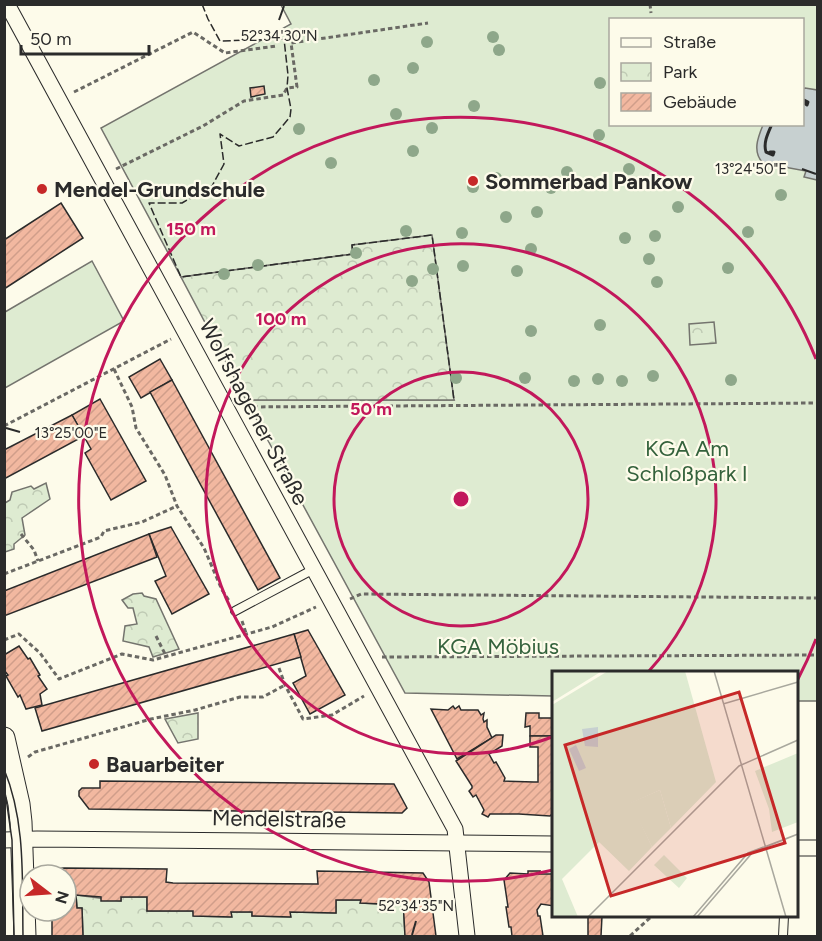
<svg xmlns="http://www.w3.org/2000/svg" width="822" height="941" font-family="Figtree,sans-serif">
	<style>
		.green { fill: #deebd1; stroke: #74746e; stroke-width: 1.5; fill-rule: evenodd }
		.park { fill: url(#park-crowns); stroke: #74746e; stroke-width: 1.5 }
		.water { fill: #c7d0d0; stroke: #74746e; stroke-width: 1.5 }
		.building { fill: url(#building-hatch); stroke: #2b2b2b; stroke-width: 1.5 }
		.lines { fill: none; stroke-linecap: round; stroke-linejoin: round }
		.lane-casing { stroke: #2b2b2b; stroke-width: 10 }
		.street-casing { stroke: #2b2b2b; stroke-width: 17 }
		.secondary-casing { stroke: #2b2b2b; stroke-width: 23 }
		.path { stroke: #6a6964; stroke-width: 3; stroke-dasharray: 4.5 3; stroke-linecap: butt }
		.lane { stroke: #fdfbea; stroke-width: 8 }
		.street { stroke: #fdfbea; stroke-width: 15 }
		.secondary { stroke: #fdfbea; stroke-width: 21 }
		.tram { stroke: #2b2b2b; stroke-width: 1.5 }
		.fence { stroke: #2b2b2b; stroke-width: 1.5; stroke-dasharray: 8 3; stroke-linecap: butt }
		.wall { stroke: #2b2b2b; stroke-width: 3 }
		.tree { fill: #8ea78a }
		.ticks { fill: none; stroke: #2b2b2b; stroke-width: 2 }
		.ring { fill: none; stroke: #c2185b; stroke-width: 3 }
		.poi-dot { fill: #c62828; stroke: #fdfbea; stroke-width: 2 }
		.labels { text-anchor: middle; dominant-baseline: central; stroke-width: 4.5; stroke-linejoin: round; paint-order: stroke }
		.poi-label { font-size: 22px; font-weight: bold; fill: #2b2b2b; stroke: #fdfbea; text-anchor: start }
		.street-label { font-size: 22px; fill: #2b2b2b; stroke: #fdfbea }
		.park-label { font-size: 22px; fill: #34623c; stroke: #fdfbea }
		.inset-road { fill: none; stroke: #a9a89e; stroke-width: 1.5 }
		.view { fill: #c62828; fill-opacity: 0.15; stroke: #c62828; stroke-width: 3 }
		.inset-edge { fill: none; stroke: #2b2b2b; stroke-width: 3 }
		.ticks-label { font-size: 15px; text-anchor: middle; fill: #2b2b2b; stroke: #fdfbea; stroke-width: 4.5; stroke-linejoin: round; paint-order: stroke }
		.centre { fill: #c2185b; stroke: #fdfbea; stroke-width: 3 }
		.ring-label { font-size: 18px; text-anchor: middle; font-weight: bold; fill: #c2185b; stroke: #fdfbea; stroke-width: 4.5; stroke-linejoin: round; paint-order: stroke }
	</style>
	<defs>
		<pattern id="park-crowns" width="20" height="18" patternUnits="userSpaceOnUse" patternTransform="scale(1.5)"><rect width="20" height="18" fill="#deebd1"/><path d="M2 6a3 3 0 1 1 6 0M12 15a3 3 0 1 1 6 0" fill="none" stroke="#bfcab4"/></pattern>
		<pattern id="building-hatch" width="6" height="6" patternUnits="userSpaceOnUse" patternTransform="scale(1.5)"><rect width="6" height="6" fill="#f2b8a0"/><path d="M-1 1l2-2M0 6l6-6M5 7l2-2" fill="none" stroke="#d09e8a"/></pattern>
	</defs>
	<rect width="100%" height="100%" fill="#fdfbea"/>
	<g class="green">
		<path d="M 281,5 L 817,5 L 817,701 L 797,701 L 796,672 L 554,672 L 553,696 L 405,693 L 246,400 L 454,400 L 352,245 L 353,254 L 181,277 L 101,128 L 291,24 ZM 610,20 L 802,20 L 802,124 L 610,124 Z"/>
		<polygon points="92,261 124,321 5,388 5,312"/>
	</g>
	<g class="park">
		<polygon points="432,235 454,400 246,400 181,277 353,254 352,245"/>
		<polygon points="714,322 716,343 690,345 689,324"/>
		<polygon points="46,483 50,499 22,518 25,535 14,544 14,549 5,552 5,503 10,500 12,492 31,486 34,489"/>
		<polygon points="142,593 144,596 156,599 179,649 153,657 149,647 123,641 125,626 137,624 133,608 128,608 122,600 133,594"/>
		<polygon points="198,713 198,739 178,743 165,719"/>
		<polygon points="76,895 121,901 121,897 147,897 147,911 193,911 194,916 231,917 231,912 252,912 252,916 290,917 290,912 336,913 336,900 361,900 361,903 380,904 381,900 403,900 405,936 83,936 82,908 77,908"/>
	</g>
	<path class="water" d="M 805,88 L 817,90 L 817,180 L 804,177 L 806,171 L 763,163 C 752,152 758,137 763,125 L 802,124 L 803,89 Z"/>
	<g class="building">
		<polygon points="264,86 265,94 251,97 250,88"/>
		<polygon points="61,203 83,238 4,289 4,240"/>
		<polygon points="160,359 172,380 141,398 129,377"/>
		<polygon points="172,380 280,578 258,590 150,392"/>
		<polygon points="100,399 146,481 111,500 85,453 91,449 72,415"/>
		<polygon points="72,415 84,436 4,479 4,450"/>
		<polygon points="171,527 209,594 172,614 155,581 166,576 149,534"/>
		<polygon points="149,534 157,557 4,616 4,591"/>
		<polygon points="308,630 345,695 310,714 293,683 306,676 294,634"/>
		<polygon points="294,634 301,657 42,731 35,708"/>
		<polygon points="19,646 28,659 30,658 40,675 38,676 47,689 40,694 42,705 26,709 20,695 18,697 6,676 8,675 4,670 4,655"/>
		<polygon points="453,706 455,709 459,706 461,710 478,710 481,715 484,713 483,719 484,722 487,720 487,727 492,738 457,759 431,709 448,710"/>
		<polygon points="526,713 539,713 539,718 553,718 553,736 530,736 530,726 525,727"/>
		<polygon points="496,735 503,735 502,746 489,754 494,763 496,762 505,778 504,781 534,782 538,782 538,747 530,747 530,736 553,736 552,814 550,816 519,814 490,814 488,817 482,814 484,810 476,795 473,797 469,791 472,788 472,786 456,761"/>
		<polygon points="100,781 394,784 407,808 402,813 89,809 79,796 79,791 82,788 100,788"/>
		<polygon points="64,868 167,869 166,882 173,883 318,884 317,871 423,873 429,882 436,936 405,936 403,900 381,900 381,904 360,903 361,900 336,900 336,913 290,912 291,917 252,916 252,912 231,912 232,917 193,916 193,911 147,911 147,897 121,897 121,901 101,901 101,897 76,895 77,908 82,908 83,936 52,936 52,911 66,911 66,875 52,874 55,869"/>
		<polygon points="528,871 540,871 539,874 554,874 554,906 541,904 537,910 538,916 540,916 543,936 512,936 511,927 509,927 506,907 508,907 504,880 510,873 528,874"/>
		<polygon points="590,916 602,916 601,936 588,936 588,918"/>
	</g>
	<g class="lines">
		<g class="lane-casing">
			<g id="lane">
				<polyline points="235,611 314,569"/>
				<polyline points="783,936 784,916"/>
			</g>
		</g>
		<g class="street-casing">
			<g id="street">
				<polyline points="7,4 455,829 467,936"/>
				<polyline points="4,840 37,839 554,844"/>
				<polyline points="796,848 818,848"/>
			</g>
		</g>
		<g class="secondary-casing">
			<polyline id="secondary" points="4,738 19,804 21,822 25,936"/>
		</g>
		<g class="path">
			<polyline points="650,4 651,13"/>
			<polyline points="74,92 193,32 225,53 276,46"/>
			<polyline points="116,169 203,126 244,101 283,95 287,88 297,87 291,43 428,23"/>
			<polyline points="114,369 132,407 136,428 165,475 177,506 204,548 222,590 230,602"/>
			<polyline points="246,407 818,403"/>
			<polyline points="4,426 171,339"/>
			<polyline points="21,534 34,550 38,561"/>
			<polyline points="4,574 101,537 104,531 142,522 177,506"/>
			<polyline points="350,599 361,594 818,598"/>
			<polyline points="242,621 246,633"/>
			<polyline points="156,636 166,656"/>
			<polyline points="4,640 19,634 40,653 59,679 122,654 153,660 272,627 316,607"/>
			<polyline points="382,657 818,655"/>
			<polyline points="279,668 285,685 303,719 332,715 364,696"/>
			<polyline points="28,757 35,752 151,719 195,710 240,697 263,697 285,685"/>
			<polyline points="630,936 652,916"/>
		</g>
		<use href="#lane" class="lane"/>
		<use href="#street" class="street"/>
		<use href="#secondary" class="secondary"/>
		<g class="tram">
			<path d="M 4,769 C 26,822 22,880 23,936"/>
			<polyline points="6,798 12,840 14,936"/>
		</g>
		<polyline class="fence" points="202,4 208,19 220,41 284,39 288,75 287,88 291,109 290,117 273,137 239,146 220,134 224,164 212,186 182,203 149,203 181,277 353,254 352,245 432,235 454,400"/>
		<g class="wall">
			<polyline points="802,99 808,102 807,105 804,103"/>
			<path d="M 770,152 L 774,152 L 773,155 L 766,152 C 763,143 768,133 772,124"/>
		</g>
	</g>
	<g class="tree">
		<circle cx="493" cy="37" r="6"/>
		<circle cx="427" cy="42" r="6"/>
		<circle cx="499" cy="50" r="6"/>
		<circle cx="413" cy="68" r="6"/>
		<circle cx="374" cy="80" r="6"/>
		<circle cx="600" cy="83" r="6"/>
		<circle cx="474" cy="106" r="6"/>
		<circle cx="396" cy="114" r="6"/>
		<circle cx="432" cy="128" r="6"/>
		<circle cx="299" cy="129" r="6"/>
		<circle cx="599" cy="135" r="6"/>
		<circle cx="413" cy="151" r="6"/>
		<circle cx="331" cy="163" r="6"/>
		<circle cx="629" cy="169" r="6"/>
		<circle cx="567" cy="172" r="6"/>
		<circle cx="496" cy="178" r="6"/>
		<circle cx="473" cy="187" r="6"/>
		<circle cx="551" cy="188" r="6"/>
		<circle cx="781" cy="195" r="6"/>
		<circle cx="678" cy="207" r="6"/>
		<circle cx="537" cy="212" r="6"/>
		<circle cx="506" cy="217" r="6"/>
		<circle cx="406" cy="231" r="6"/>
		<circle cx="748" cy="232" r="6"/>
		<circle cx="462" cy="233" r="6"/>
		<circle cx="655" cy="236" r="6"/>
		<circle cx="625" cy="238" r="6"/>
		<circle cx="531" cy="249" r="6"/>
		<circle cx="356" cy="253" r="6"/>
		<circle cx="649" cy="259" r="6"/>
		<circle cx="258" cy="265" r="6"/>
		<circle cx="463" cy="266" r="6"/>
		<circle cx="728" cy="268" r="6"/>
		<circle cx="433" cy="269" r="6"/>
		<circle cx="517" cy="271" r="6"/>
		<circle cx="224" cy="274" r="6"/>
		<circle cx="412" cy="281" r="6"/>
		<circle cx="657" cy="282" r="6"/>
		<circle cx="600" cy="325" r="6"/>
		<circle cx="531" cy="331" r="6"/>
		<circle cx="653" cy="376" r="6"/>
		<circle cx="456" cy="378" r="6"/>
		<circle cx="525" cy="378" r="6"/>
		<circle cx="598" cy="379" r="6"/>
		<circle cx="731" cy="380" r="6"/>
		<circle cx="574" cy="381" r="6"/>
		<circle cx="622" cy="381" r="6"/>
	</g>
	<path class="ticks" d="M 279,20 L 284,6M 802,169 L 816,174M 6,428 L 20,432M 412,935 L 416,921"/>
	<g class="ring">
		<circle cx="461" cy="499" r="127"/>
		<path d="M552 737A255 255 0 1 1 649 671"/>
		<path d="M816 639A382 382 0 0 1 797 681M553 870A382 382 0 1 1 816 359"/>
	</g>
	<g class="poi-dot">
		<circle cx="473" cy="181" r="6"/>
		<circle cx="42" cy="189" r="6"/>
		<circle cx="94" cy="764" r="6"/>
	</g>
	<g class="labels">
		<g class="poi-label">
			<text x="485" y="181">Sommerbad Pankow</text>
			<text x="54" y="189">Mendel-Grundschule</text>
			<text x="106" y="764">Bauarbeiter</text>
		</g>
		<g class="street-label">
			<text transform="translate(254 412) rotate(62)">Wolfshagener Straße</text>
			<text transform="translate(279 819) rotate(1)">Mendelstraße</text>
		</g>
		<g class="park-label">
			<text x="687" y="448">KGA Am<tspan x="687" dy="25">Schloßpark I</tspan></text>
			<text x="498" y="646">KGA Möbius</text>
		</g>
	</g>
	<g transform="translate(552 671)">
		<rect width="246" height="246" fill="#fdfbea"/>
		<path d="M 56,0 L 133,0 L 164,111 L 119,157 L 108,119 L 79,132 L 100,176 L 77,200 L 47,171 L 10,208 L 26,246 L 0,246 L 0,34 ZM 112,184 L 135,207 L 127,217 L 102,194 Z" fill="#deebd1"/>
		<path d="M 0,0 L 50,0 L 0,31 ZM 246,82 L 246,151 L 220,161 L 217,138 L 203,100 ZM 108,119 L 119,157 L 100,176 L 78,132 Z" fill="#deebd1"/>
		<path d="M 46,56 L 46,76 L 33,75 L 30,58 ZM 24,74 L 34,97 L 27,100 L 17,78 Z" fill="#c7d0d0"/>
		<path class="inset-road" d="M 162,0 L 234,246M 171,33 L 246,11M 36,246 L 187,95 L 246,69M 141,246 L 196,182 L 246,163M 145,246 L 201,181 L 246,163"/>
		<path class="view" d="M 187,21 L 233,172 L 59,225 L 13,74 Z"/>
		<rect width="246" height="246" class="inset-edge"/>
	</g>
	<g class="ticks-label">
		<text x="279" y="41">52°34'30"N</text>
		<text x="751" y="174">13°24'50"E</text>
		<text x="71" y="438">13°25'00"E</text>
		<text x="416" y="911">52°34'35"N</text>
	</g>
	<circle cx="461" cy="499" r="9" class="centre"/>
	<g class="ring-label">
		<text x="191" y="235">150 m</text>
		<text x="281" y="325">100 m</text>
		<text x="371" y="415">50 m</text>
	</g>
	<rect width="822" height="941" fill="none" stroke="#2b2b2b" stroke-width="12"/>
	<rect x="609" y="18" width="195" height="108" fill="#fdfbea" stroke="#a9a89e" stroke-width="1.5"/>
	<rect x="621" y="38" width="30" height="9" fill="#fdfbea" stroke="#a9a89e" stroke-width="1.5"/>
	<text x="663" y="48" font-size="18" fill="#2b2b2b">Straße</text>
	<rect x="621" y="63" width="30" height="18" fill="url(#park-crowns)" stroke="#a9a89e" stroke-width="1.5"/>
	<text x="663" y="78" font-size="18" fill="#2b2b2b">Park</text>
	<rect x="621" y="93" width="30" height="18" fill="url(#building-hatch)" stroke="#a9a89e" stroke-width="1.5"/>
	<text x="663" y="108" font-size="18" fill="#2b2b2b">Gebäude</text>
	<g transform="translate(48 893) rotate(107)"><circle r="28" fill="#fdfbea" stroke="#a9a89e" stroke-width="1.5"/>
	<path d="M0-4.5L10 22L0 15L-10 22Z" fill="#c62828"/>
	<text y="-9" font-size="16" font-weight="bold" text-anchor="middle" fill="#2b2b2b">N</text>
	</g>
	<path d="M21 45v9h128v-9" fill="none" stroke="#2b2b2b" stroke-width="3"/>
	<text x="30" y="45" font-size="18" fill="#2b2b2b" stroke="#fdfbea" stroke-width="4.5" paint-order="stroke">50 m</text>
</svg>
